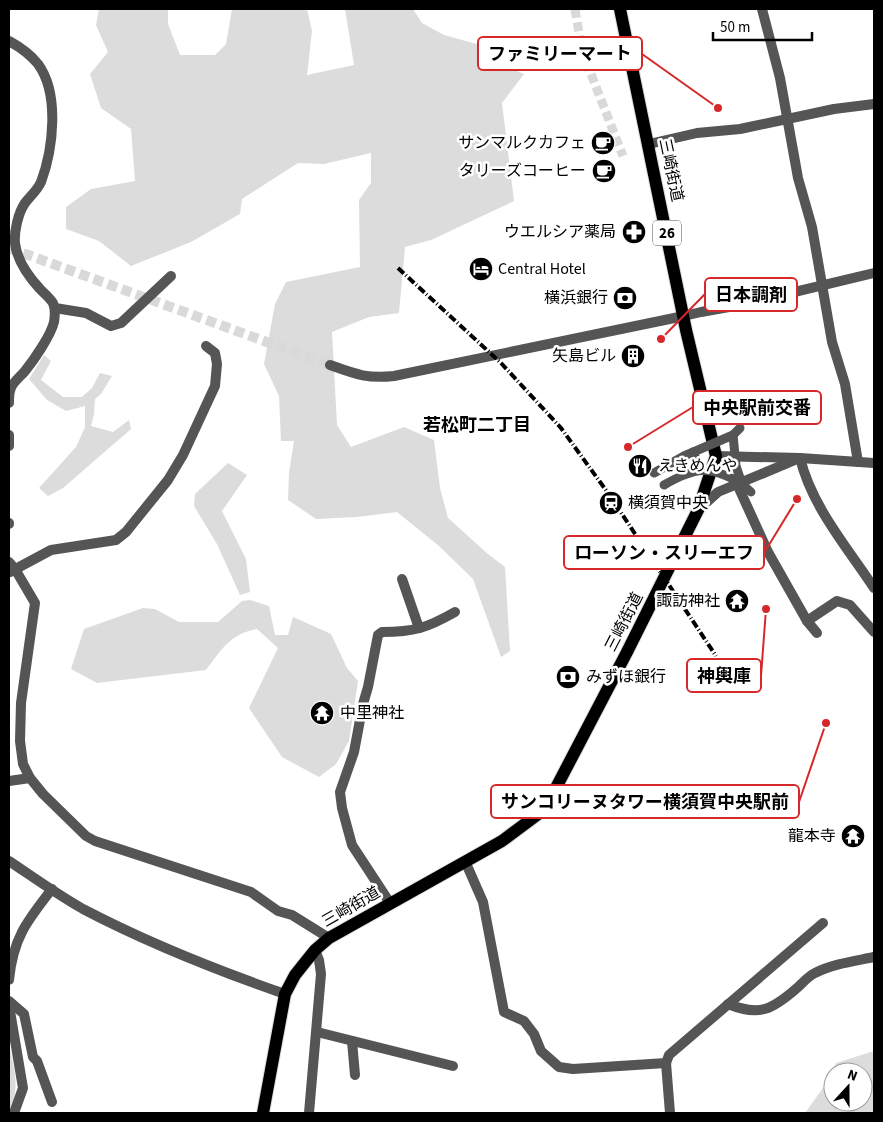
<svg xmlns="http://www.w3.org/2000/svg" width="883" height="1122" font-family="'Source Sans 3','Noto Sans JP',sans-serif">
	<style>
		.green { fill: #dcdcdc; fill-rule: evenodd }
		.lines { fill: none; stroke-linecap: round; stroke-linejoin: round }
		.pedestrian-tunnel { stroke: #d9d9d9; stroke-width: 9; stroke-dasharray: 9 4.5; stroke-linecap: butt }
		.tertiary-tunnel { stroke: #d9d9d9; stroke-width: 10; stroke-dasharray: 10 5; stroke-linecap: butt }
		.primary-casing { stroke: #dbdbdb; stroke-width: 14 }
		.pedestrian { stroke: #555; stroke-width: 9 }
		.minor { stroke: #555; stroke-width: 10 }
		.tertiary { stroke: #555; stroke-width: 10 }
		.primary { stroke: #000; stroke-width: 12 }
		.rail { stroke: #000; stroke-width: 4; stroke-dasharray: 8 2.5 1 2.5; stroke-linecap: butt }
		.pedestrian-bridge { stroke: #555; stroke-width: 9 }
		.labels { text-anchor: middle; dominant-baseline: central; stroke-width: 5; stroke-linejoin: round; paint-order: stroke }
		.shield { fill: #fff; stroke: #4c4c4c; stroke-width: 1 }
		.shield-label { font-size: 15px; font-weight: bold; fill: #000 }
		.poi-label { font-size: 16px; fill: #000; stroke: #fff; text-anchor: end }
		.street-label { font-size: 16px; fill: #000; stroke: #fff }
		.neighbourhood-label { font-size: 18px; font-weight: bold; fill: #000; stroke: #fff }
		.leader { fill: none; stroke: #d62828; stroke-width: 2 }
		.callout-dot { fill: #d62828; stroke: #fff; stroke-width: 2 }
		.callout { fill: #fff; stroke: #d62828; stroke-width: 2 }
		.callout-label { font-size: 18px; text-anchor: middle; font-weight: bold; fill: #000 }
	</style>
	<rect width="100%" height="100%" fill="#fff"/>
	<g class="green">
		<polygon points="99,9 168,9 168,24 180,55 215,55 226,44 232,9 307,9 312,31 307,75 354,65 345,9 413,9 422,23 444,35 491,48 494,61 524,74 502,103 514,201 431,240 405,247 399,313 369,317 332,332 337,425 351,447 404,427 434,440 440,488 448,518 488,554 505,567 510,651 501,657 473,579 439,546 397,512 357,517 316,519 288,500 289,473 294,441 281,441 279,396 264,364 275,304 286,282 360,267 359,200 371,183 371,153 324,164 298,163 242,199 240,214 191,242 131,266 99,241 66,229 66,207 91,189 135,181 131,129 101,108 90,74 108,52 96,25"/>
		<polygon points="44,355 51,361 41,380 63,397 82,397 92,388 100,373 112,376 101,394 95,399 94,414 91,426 113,432 129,420 131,429 63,488 48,496 39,488 76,447 85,427 85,406 66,411 47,400 29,379"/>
		<polygon points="228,463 247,475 222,511 246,559 250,592 240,595 217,544 194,506 195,494"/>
		<path d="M 250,600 L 269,606 L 275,635 L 288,635 L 293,617 L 331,634 L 347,668 L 358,681 L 349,741 L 336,764 L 319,777 L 282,757 L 249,708 L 278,648 L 257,629 C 231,633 220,651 206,670 L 97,683 L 71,669 L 84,629 L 143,608 L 155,609 L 179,622 L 218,622 L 242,601 Z"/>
		<path d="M 9,1045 C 14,1068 21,1089 9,1111 Z"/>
		<path d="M 874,1051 L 874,1113 L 805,1113 L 823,1088 L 836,1063 ZM 833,1072 L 863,1072 L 863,1102 L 833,1102 Z"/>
	</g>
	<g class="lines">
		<polyline class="pedestrian-tunnel" points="575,9 582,51 623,156"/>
		<polyline class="tertiary-tunnel" points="9,248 330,365"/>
		<g class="primary-casing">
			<polyline id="primary" points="263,1113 285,994 295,975 315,950 329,938 502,841 541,812 547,805 627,652 698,510 716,456 686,330 620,9"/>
		</g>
		<polyline class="pedestrian" points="693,452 700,470"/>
		<g class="minor">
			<polyline points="762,9 780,78 798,178 812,227 832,342 845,384 858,462"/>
			<path d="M 9,41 C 20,47 30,54 38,64 C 60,94 53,150 41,182 C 37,191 30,196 25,203 C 18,213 14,232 15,243 C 17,261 28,276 40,289 C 44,293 50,298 53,303 C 55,308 55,316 54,322 C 51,335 34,360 25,371 C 21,376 13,382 11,388 C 9,392 9,399 9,403"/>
			<polyline points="649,144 697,133 740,129 834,109 874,104"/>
			<polyline points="55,308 86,313 111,326 121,323 171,276"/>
			<polyline points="684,316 701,312 740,305 874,273"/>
			<polyline points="9,435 9,446"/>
			<path d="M 800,458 C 812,507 847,547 874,588"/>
			<polyline points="737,484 768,552 807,621 817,633"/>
			<polyline points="9,523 9,524"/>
			<polyline points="9,562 15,569 35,603 21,703 20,741 23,764 30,778 43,794 86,836 95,841 251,892 278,911 292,915 329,938"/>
			<polyline points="10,572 51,550 116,540 126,532 168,480 183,455 215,386 217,364 215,353 206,346"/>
			<polyline points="402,579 419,628"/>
			<polyline points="807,621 837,601 850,605 874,632"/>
			<polyline points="9,781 30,778"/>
			<polyline points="465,861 483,902 504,1012 524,1021 534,1034 541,1051 559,1067 573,1069 666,1063 669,1055 823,923"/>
			<path d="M 390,903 L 352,845 L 342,808 L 340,792 L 354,752 L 363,704 L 368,687 L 378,635 L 382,632 C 414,632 427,628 455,612"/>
			<polyline points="9,1001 24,1014 33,1057 37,1061 52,1102"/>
			<path d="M 728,1004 C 760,1017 773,1009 797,988 C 803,983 808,976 815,973 C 832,964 855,961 874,957"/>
			<polyline points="317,1032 453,1066"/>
			<polyline points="352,1041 355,1075"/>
			<polyline points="309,1113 321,974 319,960 315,950"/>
		</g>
		<g class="tertiary">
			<path d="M 330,365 C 355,374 367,379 394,376 L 684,316"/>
			<polyline points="716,456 800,458 874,463"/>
			<polyline points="698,510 718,492 795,460"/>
			<path d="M 9,861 C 33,877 58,895 83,909 C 148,943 216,970 285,994"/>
			<path d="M 9,980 C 13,938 27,921 52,889"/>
			<polyline points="9,1005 23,1088 14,1113"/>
			<polyline points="666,1063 670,1113"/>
		</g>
		<use href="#primary" class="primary"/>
		<polyline class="rail" points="398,268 501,363 561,428 608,493 716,656"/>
		<g class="pedestrian-bridge">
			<polyline points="733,435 736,466 742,484 751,492"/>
			<polyline points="654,473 684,456 733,435 740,428"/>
			<path d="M 664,485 C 695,467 710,465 742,484"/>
		</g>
	</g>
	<defs>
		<g id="cafe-disc" transform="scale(1.25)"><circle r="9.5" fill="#000" stroke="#fff"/><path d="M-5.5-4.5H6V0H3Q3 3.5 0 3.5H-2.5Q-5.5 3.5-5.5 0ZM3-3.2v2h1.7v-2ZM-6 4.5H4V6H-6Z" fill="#fff"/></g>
		<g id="pharmacy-disc" transform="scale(1.25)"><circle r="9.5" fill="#000" stroke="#fff"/><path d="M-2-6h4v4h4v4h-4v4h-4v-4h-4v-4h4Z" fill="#fff"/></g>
		<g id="hotel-disc" transform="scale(1.25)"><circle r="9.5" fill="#000" stroke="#fff"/><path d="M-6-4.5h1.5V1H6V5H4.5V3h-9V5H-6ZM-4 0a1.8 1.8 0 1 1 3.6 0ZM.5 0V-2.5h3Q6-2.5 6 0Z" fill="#fff"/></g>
		<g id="bank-disc" transform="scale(1.25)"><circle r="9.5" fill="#000" stroke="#fff"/><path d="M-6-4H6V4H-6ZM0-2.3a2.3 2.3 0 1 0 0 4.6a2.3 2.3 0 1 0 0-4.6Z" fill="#fff"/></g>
		<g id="building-disc" transform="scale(1.25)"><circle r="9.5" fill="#000" stroke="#fff"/><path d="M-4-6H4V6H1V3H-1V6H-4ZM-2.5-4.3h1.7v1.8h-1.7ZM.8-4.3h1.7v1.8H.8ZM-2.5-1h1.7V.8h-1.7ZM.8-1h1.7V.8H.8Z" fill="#fff"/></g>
		<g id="restaurant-disc" transform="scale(1.25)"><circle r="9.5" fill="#000" stroke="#fff"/><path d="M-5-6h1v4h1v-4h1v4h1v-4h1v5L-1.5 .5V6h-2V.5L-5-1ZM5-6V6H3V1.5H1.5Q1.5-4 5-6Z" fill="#fff"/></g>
		<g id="station-disc" transform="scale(1.25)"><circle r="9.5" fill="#000" stroke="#fff"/><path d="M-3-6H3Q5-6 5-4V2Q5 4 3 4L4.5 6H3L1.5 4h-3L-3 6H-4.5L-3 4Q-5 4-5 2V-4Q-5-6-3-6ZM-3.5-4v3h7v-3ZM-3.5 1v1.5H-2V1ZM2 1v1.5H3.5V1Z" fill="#fff"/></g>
		<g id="temple-disc" transform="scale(1.25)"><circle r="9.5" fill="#000" stroke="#fff"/><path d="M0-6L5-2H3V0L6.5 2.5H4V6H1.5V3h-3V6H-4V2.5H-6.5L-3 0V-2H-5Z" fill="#fff"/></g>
	</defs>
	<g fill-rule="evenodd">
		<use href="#cafe-disc" x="603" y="143"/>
		<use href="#cafe-disc" x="604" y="171"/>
		<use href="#pharmacy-disc" x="634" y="232"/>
		<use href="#hotel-disc" x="481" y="269"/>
		<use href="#bank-disc" x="625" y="298"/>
		<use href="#building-disc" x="633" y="356"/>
		<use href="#restaurant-disc" x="640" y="466"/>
		<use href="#station-disc" x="611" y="503"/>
		<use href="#temple-disc" x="737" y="601"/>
		<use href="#bank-disc" x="568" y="677"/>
		<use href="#temple-disc" x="322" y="713"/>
		<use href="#temple-disc" x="853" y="836"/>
	</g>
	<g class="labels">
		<rect class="shield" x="653" y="220.5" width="28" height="25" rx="4"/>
		<g class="shield-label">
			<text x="667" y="233">26</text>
		</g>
		<g class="poi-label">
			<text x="586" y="143">サンマルクカフェ</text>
			<text x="586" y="171">タリーズコーヒー</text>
			<text x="616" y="232">ウエルシア薬局</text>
			<text x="498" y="269" text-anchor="start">Central Hotel</text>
			<text x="608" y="298">横浜銀行</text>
			<text x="616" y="356">矢島ビル</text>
			<text x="658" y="466" text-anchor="start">えきめんや</text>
			<text x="628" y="503" text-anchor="start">横須賀中央</text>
			<text x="720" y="601">諏訪神社</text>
			<text x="586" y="677" text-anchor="start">みずほ銀行</text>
			<text x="340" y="713" text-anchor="start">中里神社</text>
			<text x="836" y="836">龍本寺</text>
		</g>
		<g class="street-label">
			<text transform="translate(671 170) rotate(78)">三崎街道</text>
			<text transform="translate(624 622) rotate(-63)">三崎街道</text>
			<text transform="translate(351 907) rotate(-30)">三崎街道</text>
		</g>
		<g class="neighbourhood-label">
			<text x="477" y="425">若松町二丁目</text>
		</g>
	</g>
	<path class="leader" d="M718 108L642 54M661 339L705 294M628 447L693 407M797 499L764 553M766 609L761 676M826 723L799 802"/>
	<g class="callout-dot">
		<circle cx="718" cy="108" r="5"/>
		<circle cx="661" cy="339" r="5"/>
		<circle cx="628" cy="447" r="5"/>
		<circle cx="797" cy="499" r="5"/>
		<circle cx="766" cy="609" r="5"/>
		<circle cx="826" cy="723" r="5"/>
	</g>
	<g class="callout">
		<rect x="478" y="37" width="164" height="33" rx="5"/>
		<rect x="705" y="278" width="92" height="33" rx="5"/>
		<rect x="693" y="391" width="128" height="33" rx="5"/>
		<rect x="564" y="536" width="200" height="33" rx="5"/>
		<rect x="687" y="659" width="74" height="33" rx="5"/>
		<rect x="491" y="785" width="308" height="33" rx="5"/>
	</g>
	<g class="callout-label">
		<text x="560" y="60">ファミリーマート</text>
		<text x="751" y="301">日本調剤</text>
		<text x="757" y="414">中央駅前交番</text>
		<text x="664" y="559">ローソン・スリーエフ</text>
		<text x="724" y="682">神輿庫</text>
		<text x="645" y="808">サンコリーヌタワー横須賀中央駅前</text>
	</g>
	<rect width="883" height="1122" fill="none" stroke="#000000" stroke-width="20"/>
	<g transform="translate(848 1087) rotate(21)"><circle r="24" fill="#ffffff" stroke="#999999"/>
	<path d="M0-4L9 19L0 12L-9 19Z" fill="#000000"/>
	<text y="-8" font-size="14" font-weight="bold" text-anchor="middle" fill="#000000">N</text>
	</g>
	<path d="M713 32v8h99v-8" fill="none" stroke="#000000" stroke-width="2.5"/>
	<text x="720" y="32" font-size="15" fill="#000000" stroke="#ffffff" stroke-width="4" paint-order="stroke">50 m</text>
</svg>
